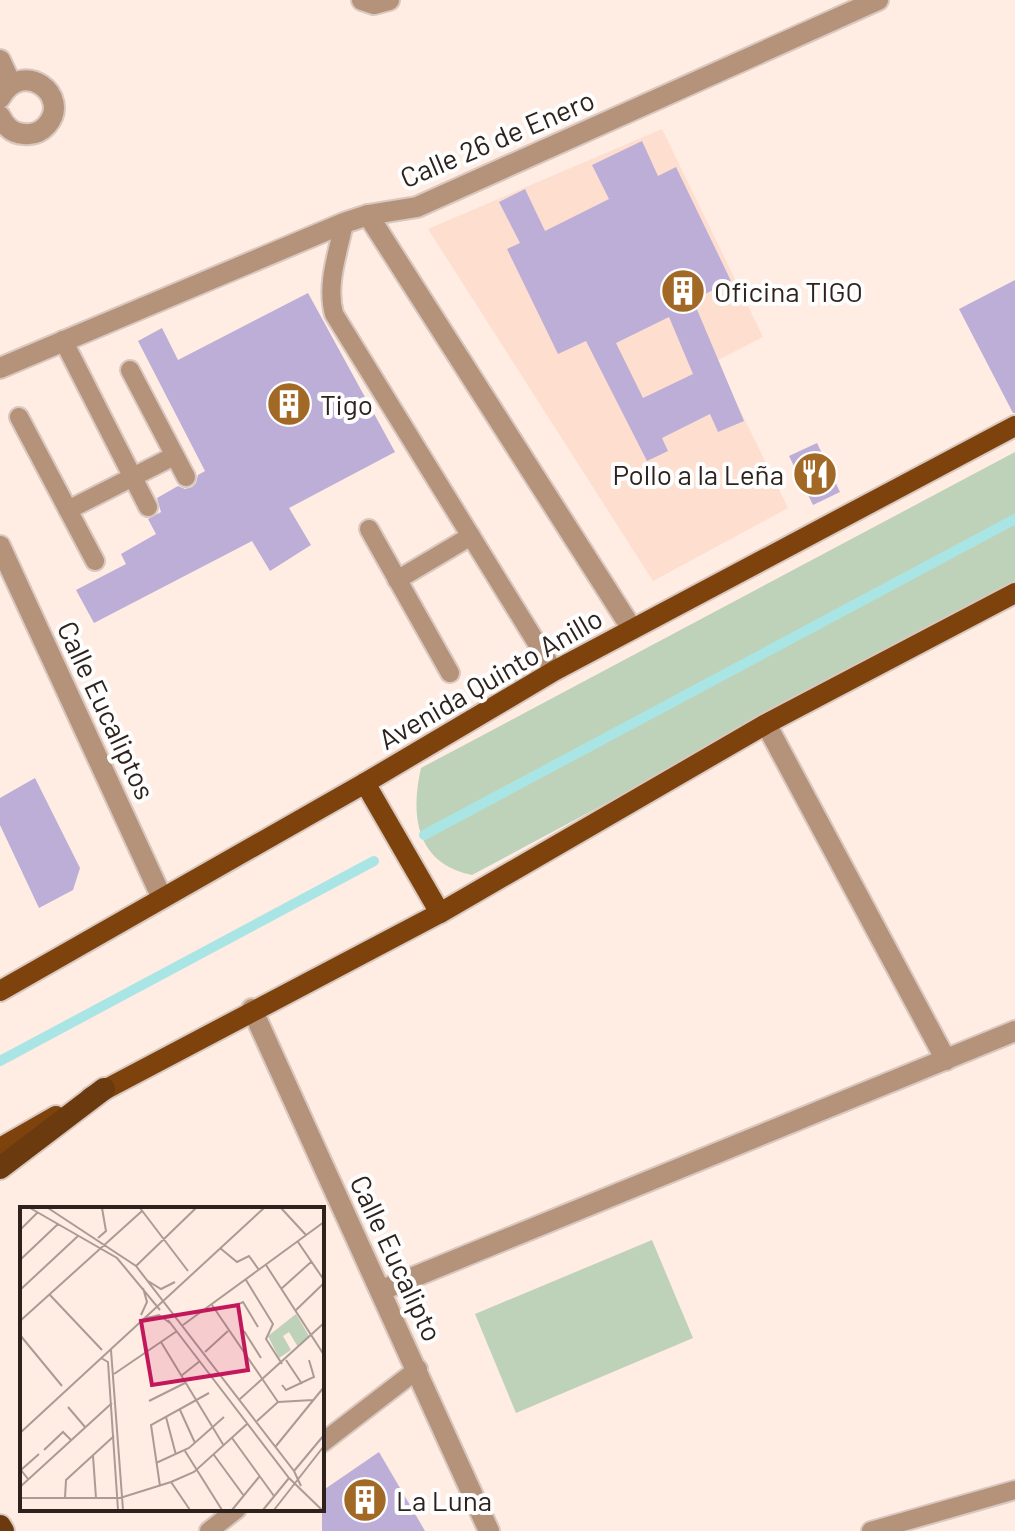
<svg xmlns="http://www.w3.org/2000/svg" width="1015" height="1531" font-family="Barlow,sans-serif">
	<style>
		.built { fill: #fddecf }
		.green { fill: #bed2ba }
		.lines { fill: none; stroke-linecap: round; stroke-linejoin: round }
		.stream { stroke: #aae5e5; stroke-width: 10 }
		.building { fill: #bcaed7; fill-rule: evenodd }
		.service-casing { stroke: #d9c8bf; stroke-width: 22 }
		.minor-casing { stroke: #d9c8bf; stroke-width: 24 }
		.primary-casing { stroke: #d9c8bf; stroke-width: 24 }
		.trunk-casing { stroke: #d9c8bf; stroke-width: 26 }
		.service { stroke: #b5927a; stroke-width: 18 }
		.minor { stroke: #b5927a; stroke-width: 20 }
		.primary { stroke: #7e430d; stroke-width: 20 }
		.trunk { stroke: #6b3a0f; stroke-width: 22 }
		.labels { text-anchor: middle; dominant-baseline: central; stroke-width: 8; stroke-linejoin: round; paint-order: stroke }
		.street-label { font-size: 28px; fill: #2e221d; stroke: #fefefe }
		.poi-label { font-size: 28px; fill: #2e221d; stroke: #fefefe; text-anchor: start }
		.inset-road { fill: none; stroke: #ab9b94; stroke-width: 2 }
		.view { fill: #c2185b; fill-opacity: 0.15; stroke: #c2185b; stroke-width: 4 }
		.inset-edge { fill: none; stroke: #2e221d; stroke-width: 4 }
	</style>
	<rect width="100%" height="100%" fill="#ffece3"/>
	<polygon class="built" points="662,129 763,337 716,361 788,508 653,581 428,229"/>
	<g class="green">
		<path d="M 1015,452 L 1015,584 L 472,875 C 416,864 410,816 421,768 Z"/>
		<polygon points="652,1240 693,1338 516,1413 475,1314"/>
	</g>
	<g class="lines">
		<g class="stream">
			<polyline points="424,835 1015,519"/>
			<polyline points="0,1061 374,861"/>
		</g>
	</g>
	<g class="building">
		<path d="M 642,141 L 658,176 L 676,167 L 731,281 L 693,300 L 744,421 L 718,432 L 710,414 L 662,438 L 668,451 L 647,461 L 586,341 L 558,354 L 507,249 L 520,243 L 499,202 L 525,189 L 545,231 L 609,199 L 592,165 ZM 669,317 L 693,374 L 643,398 L 616,343 Z"/>
		<polygon points="1015,280 1015,413 1013,413 959,309"/>
		<polygon points="308,293 395,452 289,508 311,545 270,571 252,541 94,623 76,590 126,564 121,554 156,534 148,519 161,512 157,498 178,486 185,489 192,487 196,483 198,475 205,471 138,341 162,328 178,360"/>
		<polygon points="817,443 840,492 813,505 789,456"/>
		<polygon points="35,778 80,868 73,890 39,908 0,825 0,798"/>
		<polygon points="379,1452 425,1531 322,1531 322,1491"/>
	</g>
	<g class="lines">
		<g class="service-casing">
			<g id="service">
				<path d="M 344,223 C 338,253 326,284 334,314 L 554,671"/>
				<polyline points="63,340 148,507"/>
				<polyline points="130,370 186,477"/>
				<polyline points="19,417 95,561"/>
				<polyline points="68,510 174,456"/>
				<polyline points="369,529 450,673"/>
				<polyline points="397,580 471,536"/>
				<polyline points="322,1443 418,1369"/>
				<polyline points="209,1531 237,1509"/>
				<polyline points="871,1531 1015,1490"/>
			</g>
		</g>
		<g class="minor-casing">
			<g id="minor">
				<polyline points="362,0 374,4 389,0"/>
				<polyline points="0,60 11,84"/>
				<path d="M 0,98 C 23,57 72,96 47,125 C 41,132 33,135 24,134 C 12,134 5,126 0,116"/>
				<polyline points="368,215 632,629"/>
				<polyline points="0,368 344,223 368,215 417,207 878,0"/>
				<polyline points="0,546 162,898"/>
				<polyline points="766,724 946,1060"/>
				<polyline points="252,1009 489,1531"/>
				<polyline points="382,1290 1015,1031"/>
			</g>
		</g>
		<g class="primary-casing">
			<g id="primary">
				<polyline points="365,783 440,913"/>
				<polyline points="0,991 365,783 554,671 1015,426"/>
				<polyline points="91,1097 440,913 766,724 1015,593"/>
				<polyline points="0,1148 56,1116"/>
			</g>
		</g>
		<g class="trunk-casing">
			<g id="trunk">
				<polyline points="0,1168 104,1089"/>
				<polyline points="0,1526 3,1531"/>
			</g>
		</g>
		<use href="#service" class="service"/>
		<use href="#minor" class="minor"/>
		<use href="#primary" class="primary"/>
		<use href="#trunk" class="trunk"/>
	</g>
	<defs>
		<g id="building-disc" transform="scale(2.3)"><circle r="9.5" fill="#a16925" stroke="#fefefe"/><path d="M-4-6H4V6H1V3H-1V6H-4ZM-2.5-4.3h1.7v1.8h-1.7ZM.8-4.3h1.7v1.8H.8ZM-2.5-1h1.7V.8h-1.7ZM.8-1h1.7V.8H.8Z" fill="#fff"/></g>
		<g id="restaurant-disc" transform="scale(2.3)"><circle r="9.5" fill="#a16925" stroke="#fefefe"/><path d="M-5-6h1v4h1v-4h1v4h1v-4h1v5L-1.5 .5V6h-2V.5L-5-1ZM5-6V6H3V1.5H1.5Q1.5-4 5-6Z" fill="#fff"/></g>
	</defs>
	<g fill-rule="evenodd">
		<use href="#building-disc" x="683" y="291"/>
		<use href="#building-disc" x="289" y="404"/>
		<use href="#restaurant-disc" x="815" y="474"/>
		<use href="#building-disc" x="365" y="1500"/>
	</g>
	<g class="labels">
		<g class="street-label">
			<text transform="translate(497 138) rotate(-23)">Calle 26 de Enero</text>
			<text transform="translate(490 678) rotate(-30)">Avenida Quinto Anillo</text>
			<text transform="translate(107 710) rotate(65)">Calle Eucaliptos</text>
			<text transform="translate(397 1258) rotate(65)">Calle Eucalipto</text>
		</g>
		<g class="poi-label">
			<text x="714" y="291">Oficina TIGO</text>
			<text x="320" y="404">Tigo</text>
			<text x="784" y="474" text-anchor="end">Pollo a la Leña</text>
			<text x="396" y="1500">La Luna</text>
		</g>
	</g>
	<g transform="translate(20 1207)">
		<rect width="304" height="304" fill="#ffece3"/>
		<path d="M 276,107 L 289,129 L 278,140 L 269,125 L 263,129 L 271,143 L 259,151 L 248,129 Z" fill="#bed2ba"/>
		<path class="inset-road" d="M 10,1 L 97,51 L 140,103M 28,1 L 116,59 L 274,264 L 281,279M 120,1 L 168,64M 261,1 L 286,28M 0,23 L 18,5M 78,31 L 86,24 L 82,1M 278,35 L 304,73M 200,41 L 217,55 L 229,49 L 239,63M 0,53 L 38,17M 246,58 L 304,148M 116,59 L 176,1M 226,73 L 253,117 L 246,132 L 262,157M 128,74 L 141,82 L 155,75M 261,82 L 291,55M 0,83 L 58,29M 29,87 L 82,143M 192,98 L 258,195M 213,100 L 223,95 L 238,120M 275,104 L 304,76M 121,108 L 127,95 L 123,81M 127,111 L 139,108 L 150,116M 148,113 L 269,271 L 302,303M 0,114 L 122,4M 163,118 L 304,15M 224,124 L 241,151M 0,128 L 42,179M 141,135 L 204,239M 91,143 L 103,303M 185,145 L 208,124M 81,151 L 88,155 L 98,303M 266,153 L 282,177M 94,167 L 157,124M 161,169 L 180,154M 262,178 L 266,183 L 294,170 L 289,153M 220,192 L 304,116M 129,194 L 165,176M 258,195 L 293,193M 48,200 L 65,220M 160,203 L 175,236M 146,210 L 156,248M 237,214 L 258,195M 0,226 L 244,1M 212,231 L 254,289M 256,239 L 304,180M 24,243 L 43,225 L 51,233M 165,244 L 202,303M 194,248 L 224,289M 73,249 L 76,291M 136,256 L 169,241 L 204,210M 274,264 L 304,228M 8,272 L 1,263 L 19,247M 151,275 L 170,303M 140,279 L 131,218 L 189,186M 0,280 L 92,196M 0,291 L 100,291 L 151,275 L 174,265 L 227,217M 45,291 L 46,273 L 94,229M 212,303 L 239,270M 243,303 L 269,271M 254,303 L 304,239"/>
		<path class="view" d="M 218,98 L 228,163 L 132,178 L 121,114 Z"/>
		<rect width="304" height="304" class="inset-edge"/>
	</g>
</svg>
